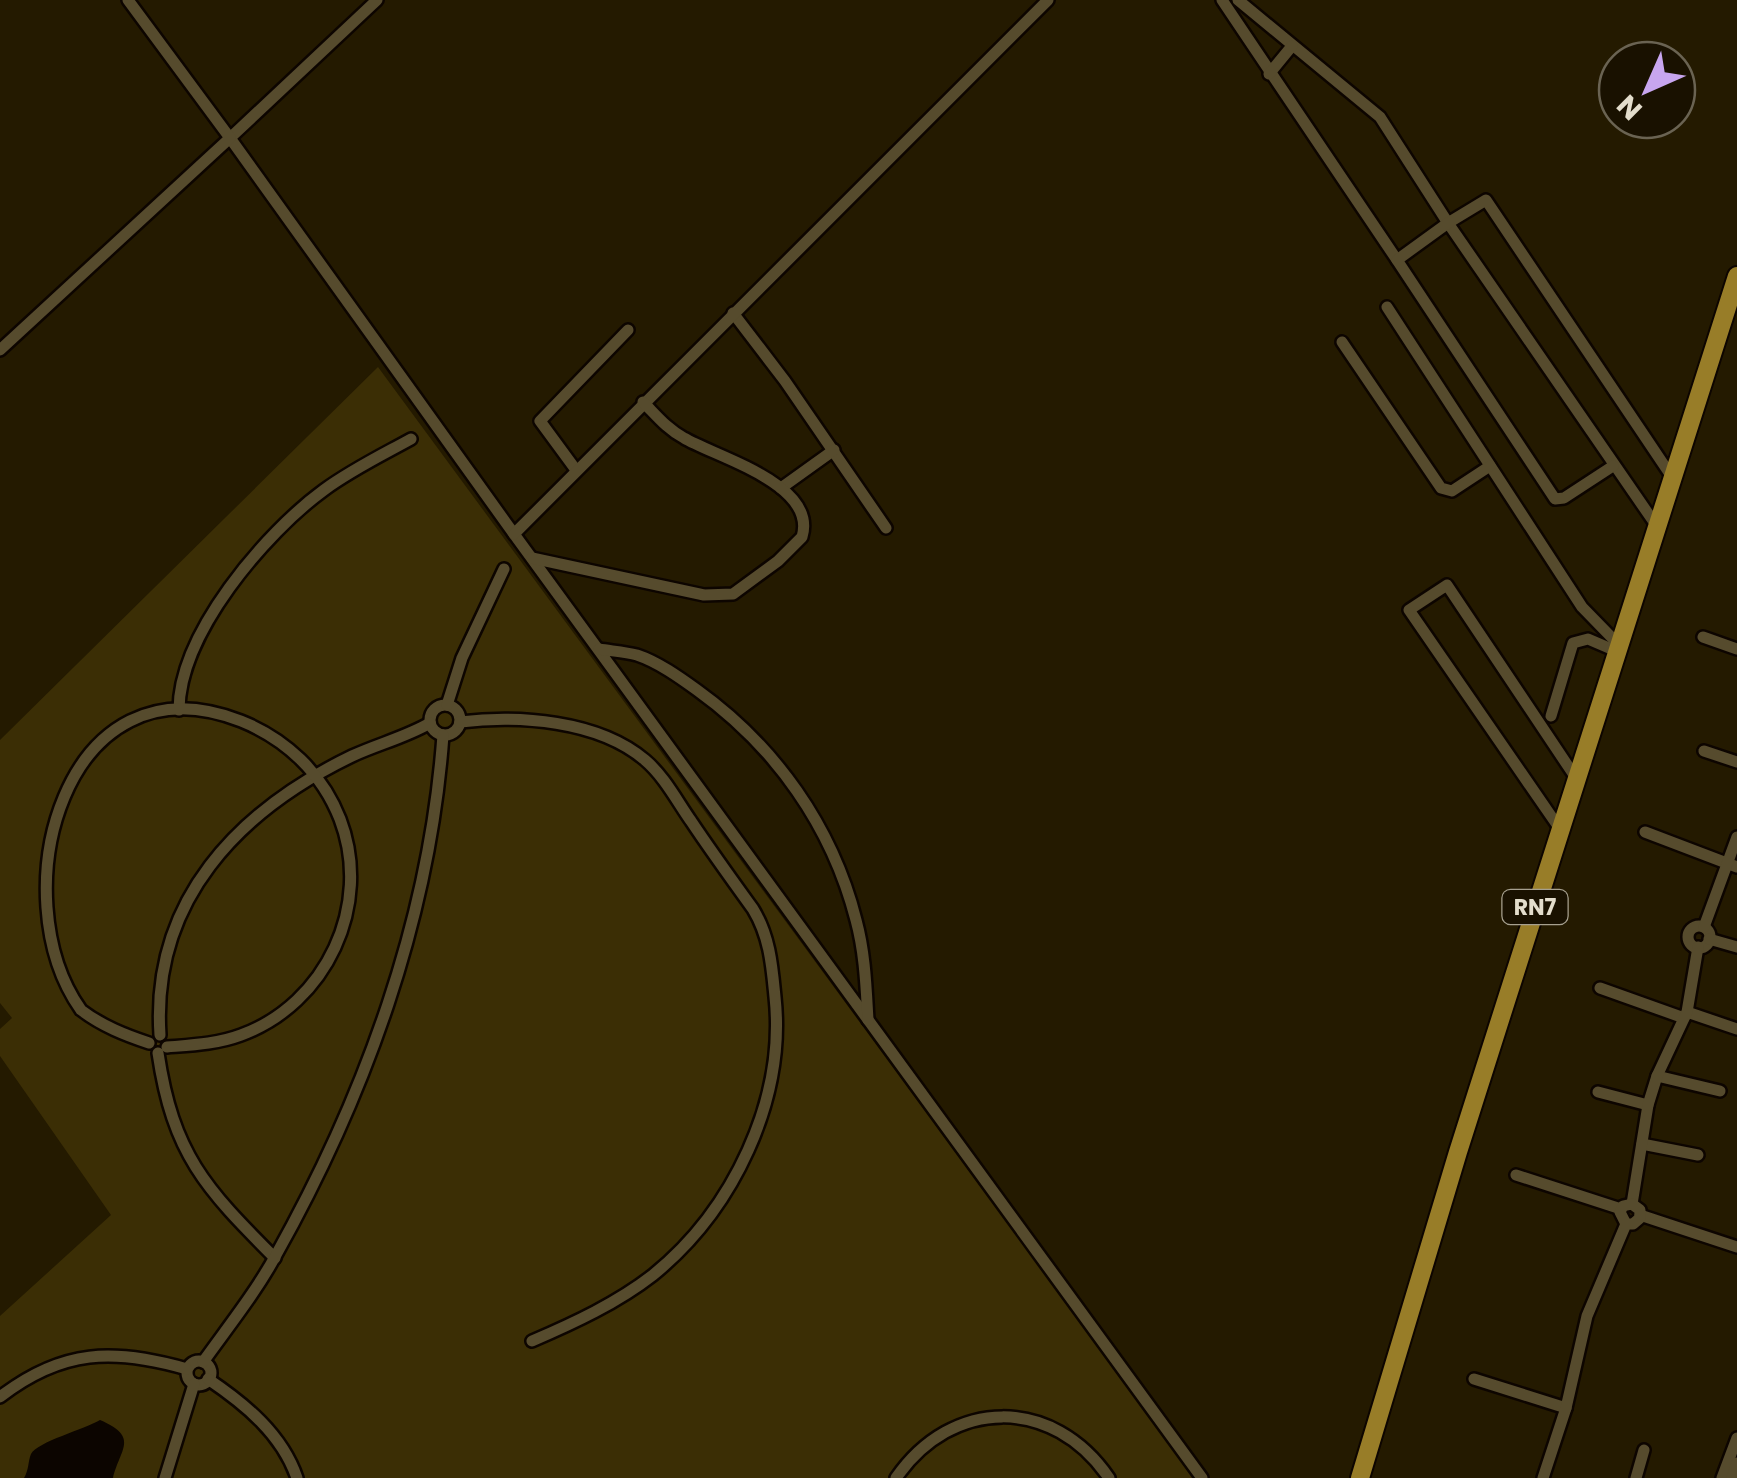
<svg xmlns="http://www.w3.org/2000/svg" width="1737" height="1478" font-family="Poppins,sans-serif">
	<style>
		.green { fill: #3b2e05 }
		.water { fill: #0c0500 }
		.lines { fill: none; stroke-linecap: round; stroke-linejoin: round }
		.minor-casing { stroke: #0d0500; stroke-width: 16 }
		.primary-casing { stroke: #0d0500; stroke-width: 22 }
		.minor { stroke: #564b2d; stroke-width: 11 }
		.primary { stroke: #987d28; stroke-width: 18 }
		.labels { text-anchor: middle; dominant-baseline: central; stroke-width: 10; stroke-linejoin: round; paint-order: stroke }
		.shield { fill: #191100; stroke: #a6a08f; stroke-width: 2.5 }
		.shield-label { font-size: 22px; font-weight: bold; fill: #e3ddcc }
	</style>
	<rect width="100%" height="100%" fill="#241a00"/>
	<polygon class="green" points="378,367 1195,1478 0,1478 0,1316 111,1215 0,1056 0,1029 12,1018 0,1003 0,740"/>
	<path class="water" d="M 100,1420 C 140,1437 120,1449 113,1478 L 24,1478 C 29,1470 28,1461 31,1454 C 37,1442 85,1429 100,1420 Z"/>
	<g class="lines">
		<g class="minor-casing">
			<g id="minor">
				<polyline points="377,0 230,138 514,534 1202,1478"/>
				<polyline points="1222,0 1397,260"/>
				<polyline points="1238,0 1380,117 1448,223 1656,525"/>
				<polyline points="1269,74 1292,46"/>
				<polyline points="1387,307 1582,607 1618,644"/>
				<polyline points="733,313 785,381 886,528"/>
				<polyline points="1342,342 1441,488 1452,491 1490,466"/>
				<polyline points="0,350 230,138 128,0"/>
				<polyline points="1613,466 1564,498 1555,499 1397,260 1448,223 1486,200 1672,477"/>
				<polyline points="576,470 540,421 628,330"/>
				<polyline points="781,488 834,450"/>
				<polyline points="514,534 1048,0"/>
				<path d="M 532,558 L 704,595 L 733,594 L 778,561 L 802,537 C 818,484 716,457 684,438 C 667,429 656,415 643,402"/>
				<polyline points="1703,637 1737,649"/>
				<path d="M 599,649 C 611,651 625,652 637,655 C 658,662 679,677 697,690 C 775,746 832,826 856,920 C 865,953 866,986 868,1020"/>
				<circle cx="445" cy="720" r="15"/>
				<polyline points="447,705 462,658 504,569"/>
				<path d="M 179,710 C 179,634 265,533 324,490 C 351,470 382,455 411,439"/>
				<polyline points="1551,716 1573,643 1588,639 1616,651"/>
				<path d="M 460,722 C 518,715 598,720 645,760 C 664,776 677,801 691,821 C 711,851 732,880 753,909 C 770,937 772,966 775,997 C 786,1100 733,1210 653,1275 C 617,1303 574,1323 532,1341"/>
				<polyline points="1704,751 1737,762"/>
				<polyline points="1560,829 1409,610 1447,585 1576,778"/>
				<polyline points="1645,832 1737,867"/>
				<circle cx="1699" cy="937" r="11"/>
				<polyline points="1704,927 1737,837"/>
				<polyline points="1709,939 1737,947"/>
				<polyline points="1600,988 1684,1018"/>
				<polyline points="1687,1012 1737,1029"/>
				<path d="M 160,1035 C 151,901 238,811 352,756 C 378,744 406,737 430,723"/>
				<path d="M 149,1043 C 125,1035 102,1026 81,1010 C 0,896 64,652 241,721 C 286,739 322,773 340,819 C 373,905 326,1004 241,1035 C 217,1044 192,1045 167,1047"/>
				<path d="M 158,1053 C 173,1154 205,1188 275,1258"/>
				<polyline points="1657,1076 1720,1091"/>
				<polyline points="1598,1092 1648,1105"/>
				<polyline points="1642,1144 1698,1155"/>
				<polyline points="1516,1175 1621,1209"/>
				<polyline points="1632,1204 1648,1105 1657,1076 1687,1012 1698,947"/>
				<polyline points="1640,1215 1737,1247"/>
				<circle cx="199" cy="1373" r="12"/>
				<path d="M 203,1362 C 228,1327 256,1292 276,1255 C 365,1096 430,918 443,735"/>
				<path d="M 208,1379 C 245,1404 282,1434 297,1478"/>
				<polyline points="1474,1379 1566,1408"/>
				<path d="M 0,1397 C 62,1349 114,1348 187,1369"/>
				<polyline points="165,1478 194,1384"/>
				<path d="M 896,1478 C 952,1397 1053,1396 1109,1478"/>
				<polyline points="1543,1478 1566,1408 1587,1316 1626,1224 1633,1224 1640,1218 1640,1210 1632,1204 1623,1206 1620,1212 1626,1224"/>
				<polyline points="1636,1478 1644,1450"/>
				<polyline points="1722,1478 1737,1438"/>
				<polyline points="1732,1478 1737,1463"/>
			</g>
		</g>
		<g class="primary-casing">
			<polyline id="primary" points="1360,1478 1458,1152 1737,276"/>
		</g>
		<use href="#minor" class="minor"/>
		<use href="#primary" class="primary"/>
	</g>
	<g class="labels">
		<rect class="shield" x="1502.5" y="890" width="65" height="34" rx="8"/>
		<g class="shield-label">
			<text x="1535" y="907">RN7</text>
		</g>
	</g>
	<g transform="translate(1647 90) rotate(225)"><circle r="48" fill="#191100" stroke="#6a6352" stroke-width="2.5"/>
	<path d="M0-8L18 38L0 25L-18 38Z" fill="#c8a6ef"/>
	<text y="-15" font-size="28" font-weight="bold" text-anchor="middle" fill="#e3ddcc">N</text>
	</g>
</svg>
